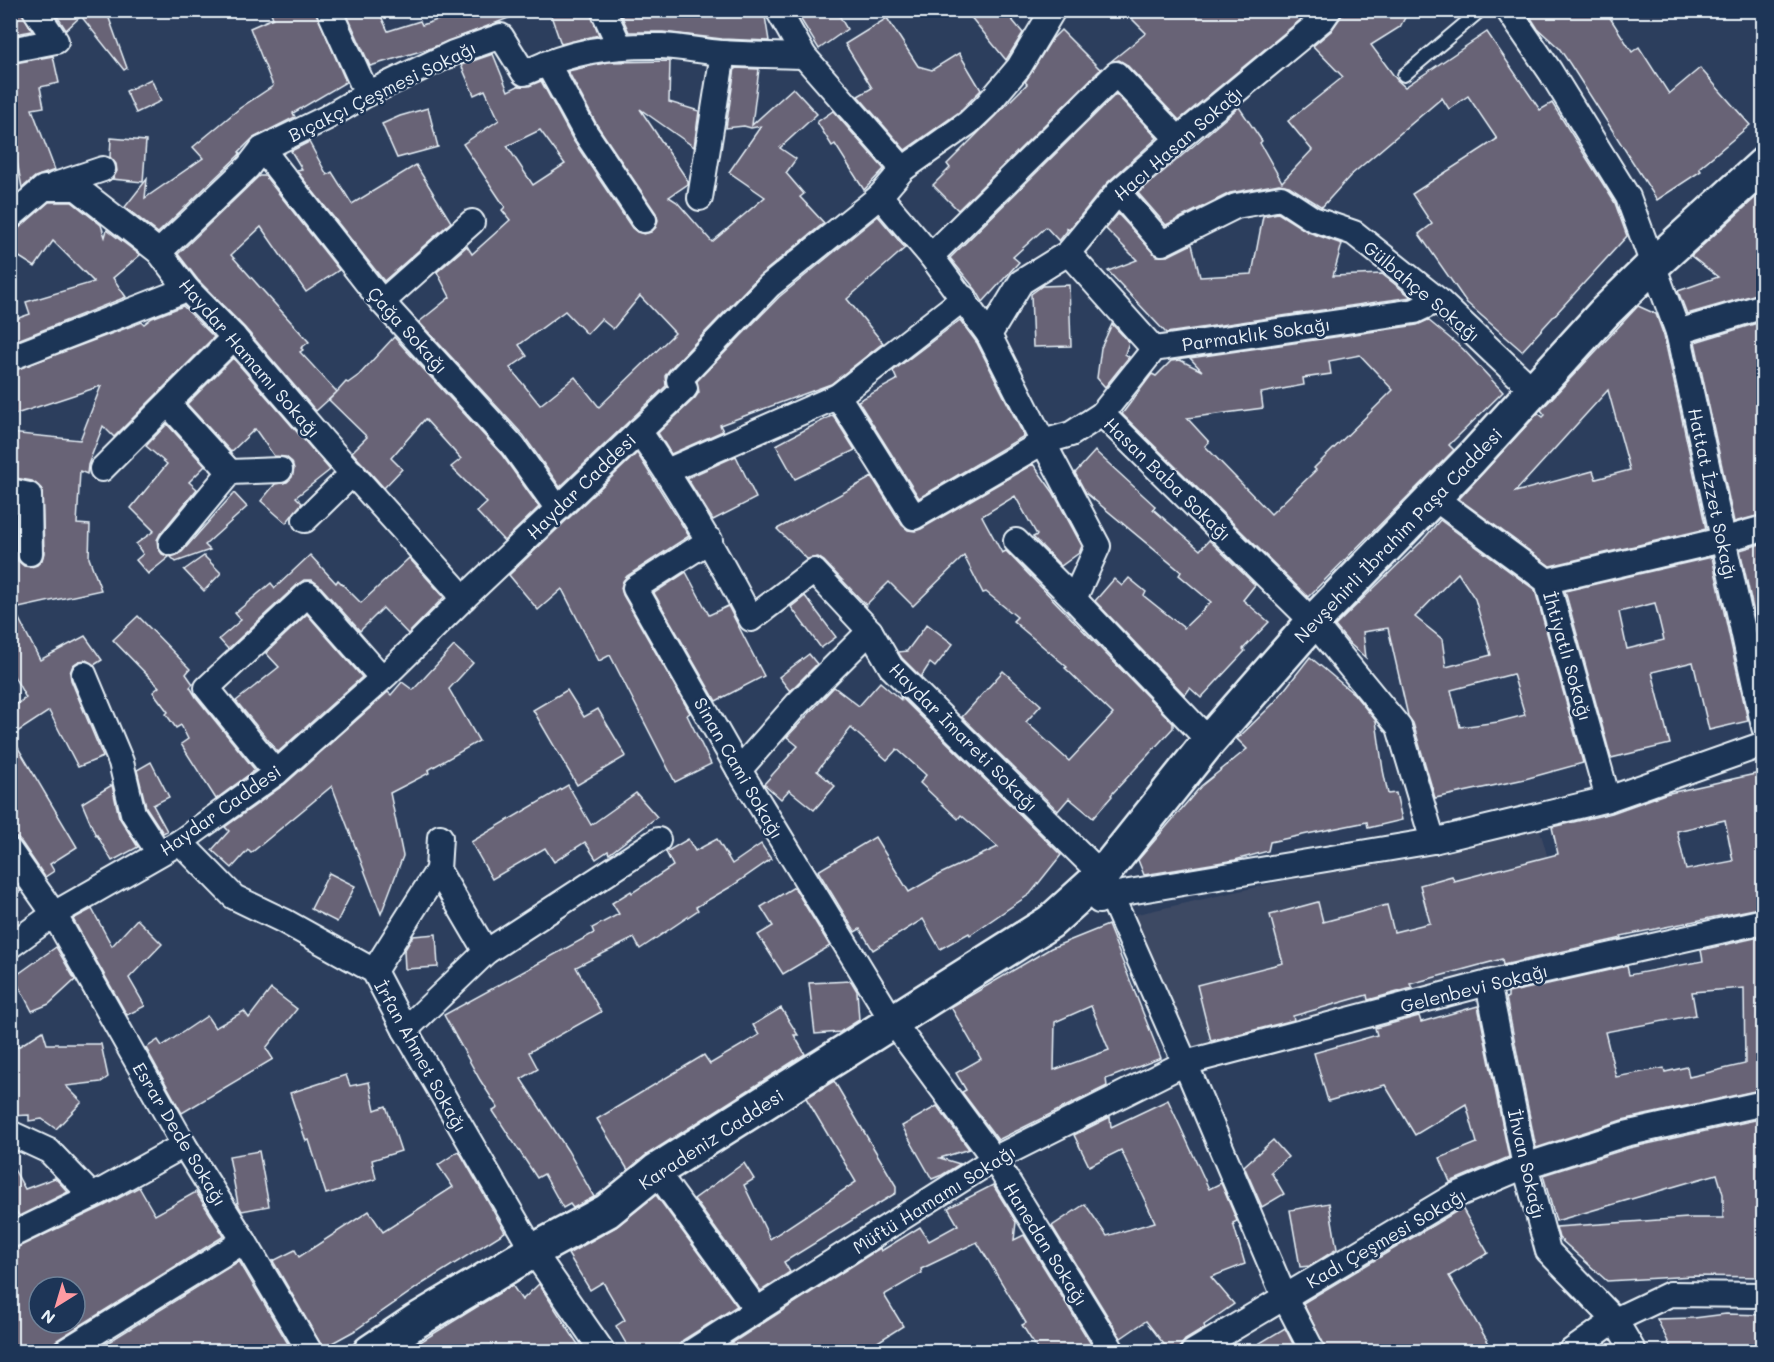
<svg xmlns="http://www.w3.org/2000/svg" width="1774" height="1362" font-family="Mali,sans-serif">
	<style>
		.built { fill: #3e4964 }
		.building { fill: #686376; stroke: #e8f1f8; stroke-width: 1.5; fill-rule: evenodd }
		.lines { fill: none; stroke-linecap: round; stroke-linejoin: round }
		.lane-casing { stroke: #e8f1f8; stroke-width: 16 }
		.street-casing { stroke: #e8f1f8; stroke-width: 28 }
		.secondary-casing { stroke: #e8f1f8; stroke-width: 38 }
		.lane { stroke: #1d3557; stroke-width: 12 }
		.street { stroke: #1d3557; stroke-width: 24 }
		.secondary { stroke: #1d3557; stroke-width: 33 }
		.labels { text-anchor: middle; dominant-baseline: central; stroke-width: 5; stroke-linejoin: round; paint-order: stroke }
		.street-label { font-size: 18px; fill: #e8f1f8; stroke: #1d3557 }
	</style>
	<rect width="100%" height="100%" fill="#2c3e5d"/>
	<filter id="ink" filterUnits="userSpaceOnUse"><feTurbulence type="fractalNoise" baseFrequency=".0167" numOctaves="2"/><feDisplacementMap in="SourceGraphic" scale="12" xChannelSelector="R" yChannelSelector="G"/><feConvolveMatrix kernelMatrix="1 2 1 2 8 2 1 2 1" color-interpolation-filters="sRGB"/></filter>
	<g filter="url(#ink)">
		<polygon class="built" points="1539,827 1577,960 1191,1053 1133,915 1460,841"/>
		<g class="building">
			<polygon points="10,10 21,10 32,31 10,35"/>
			<polygon points="53,10 106,10 127,68 124,70 81,16 66,30"/>
			<polygon points="270,10 315,10 346,82 293,113 295,117 253,138 239,152 240,154 237,157 158,233 125,207 147,179 145,198 203,158 193,147 240,108 273,86 250,28 273,18"/>
			<polygon points="345,10 378,10 388,31 420,21 422,25 467,10 524,12 431,48 370,66"/>
			<polygon points="549,10 589,10 599,35 561,44"/>
			<polygon points="619,10 764,10 769,41 722,39 663,32 629,32"/>
			<polygon points="795,10 836,10 847,29 819,49"/>
			<polygon points="965,10 1004,10 1023,33 1006,60"/>
			<polygon points="1123,10 1300,10 1305,16 1179,120 1126,64 1119,60 1110,62 1146,33"/>
			<polygon points="1349,10 1409,10 1400,27 1371,45 1397,80 1405,87 1487,32 1540,110 1552,103 1615,203 1627,236 1522,351 1467,303 1419,234 1432,224 1412,194 1497,139 1468,96 1449,109 1442,98 1351,175 1322,207 1289,186 1279,184 1230,193 1166,225 1138,193 1239,107 1262,141 1260,143 1282,182 1312,150 1288,121 1343,77 1313,46 1331,31 1342,15"/>
			<polygon points="1526,10 1605,10 1632,52 1639,47 1669,94 1700,68 1750,125 1699,168 1701,171 1657,200 1570,64 1559,48 1538,29"/>
			<polygon points="887,18 918,66 932,70 959,53 981,90 959,112 905,150 858,96 872,88 845,44"/>
			<polygon points="1061,30 1100,69 1102,68 958,210 933,185 950,168 947,164 1027,84 1025,82 1052,39"/>
			<path d="M 493,54 L 508,91 L 518,86 L 529,86 L 541,81 L 573,140 L 632,228 L 637,232 L 644,234 L 651,232 L 656,227 L 658,220 L 656,213 L 597,125 L 568,71 L 609,62 L 670,61 L 669,102 L 699,111 L 694,147 L 640,109 L 688,181 L 688,184 L 669,197 L 677,202 L 712,242 L 765,197 L 729,172 L 761,126 L 751,128 L 744,126 L 726,128 L 735,68 L 759,69 L 752,125 L 793,88 L 817,114 L 780,148 L 796,159 L 786,173 L 804,194 L 800,197 L 824,223 L 759,276 L 669,370 L 665,376 L 666,386 L 560,487 L 524,436 L 419,322 L 450,297 L 437,272 L 467,246 L 472,254 L 510,220 L 502,210 L 505,207 L 463,144 L 499,120 L 485,90 L 474,95 L 461,65 ZM 540,130 L 565,164 L 533,185 L 507,146 ZM 640,296 L 675,333 L 599,407 L 575,377 L 540,405 L 510,368 L 527,356 L 519,345 L 565,311 L 587,334 L 601,319 L 613,329 Z"/>
			<polygon points="53,56 59,83 40,87 44,107 32,109 55,170 35,177 22,188 14,146 17,145 10,111 10,64"/>
			<polygon points="151,79 161,101 136,113 126,91"/>
			<polygon points="1116,94 1157,138 1107,183 1069,230 1067,228 1067,231 1059,241 1046,227 1013,257 1019,262 983,302 976,290 950,258"/>
			<polygon points="428,108 438,147 397,158 382,124 400,116"/>
			<polygon points="833,111 884,169 864,190 835,144 832,146 817,122"/>
			<polygon points="111,138 146,141 143,182 112,179 117,171 116,164 110,157"/>
			<polygon points="309,142 327,175 332,172 352,204 416,165 451,222 384,281 296,170 302,169 291,151"/>
			<polygon points="259,176 265,176 339,270 306,292 261,227 231,255 309,342 301,348 303,350 300,352 337,392 346,382 348,383 359,375 394,337 502,455 539,507 504,541 477,512 487,503 451,467 461,459 425,419 391,458 402,469 384,488 352,452 367,437 329,400 337,392 316,411 245,328 198,280 178,254"/>
			<polygon points="1764,190 1764,292 1687,314 1678,291 1718,277 1691,256"/>
			<polygon points="49,202 72,202 101,225 105,237 107,230 140,255 113,278 126,297 10,343 10,321 30,314 26,302 94,282 53,241 35,267 10,251 10,231 19,228"/>
			<polygon points="1278,213 1308,232 1342,244 1333,276 1382,274 1411,297 1166,333 1108,271 1137,260 1106,229 1118,214 1157,256 1168,256 1192,244 1200,277 1252,274 1263,216"/>
			<polygon points="878,216 905,248 847,299 883,343 831,384 720,425 723,431 671,454 658,433 695,398 699,392 697,381 779,297"/>
			<polygon points="1069,285 1071,346 1033,347 1031,294 1042,286"/>
			<polygon points="183,306 214,337 114,437 103,426 88,465 87,474 80,471 77,524 90,525 89,558 101,590 14,609 40,660 85,636 102,660 94,665 86,660 79,661 73,665 70,673 71,680 103,757 78,767 49,711 11,736 77,847 50,864 54,871 45,877 22,843 17,838 10,837 10,708 26,698 10,669 10,506 15,507 16,553 18,561 24,566 31,567 37,565 42,560 44,553 42,489 32,481 10,477 10,433 80,440 101,386 10,416 10,372 142,322 144,324 152,318"/>
			<path d="M 1638,306 L 1656,314 L 1664,336 L 1706,529 L 1550,566 L 1459,499 L 1538,413 L 1543,417 L 1545,415 L 1541,410 ZM 1608,390 L 1630,470 L 1596,479 L 1593,471 L 1515,492 Z"/>
			<polygon points="960,320 977,343 1024,436 919,498 858,401 897,380 893,371"/>
			<path d="M 1428,320 L 1463,349 L 1503,392 L 1449,445 L 1454,450 L 1308,597 L 1122,414 L 1152,374 L 1156,376 L 1171,361 L 1180,360 L 1202,371 L 1190,358 L 1417,325 ZM 1360,355 L 1393,390 L 1314,468 L 1316,470 L 1271,514 L 1205,446 L 1209,442 L 1187,418 L 1263,408 L 1261,393 L 1304,385 L 1303,378 L 1331,374 L 1329,361 Z"/>
			<polygon points="1764,321 1764,514 1734,522 1695,342"/>
			<polygon points="1112,324 1129,342 1125,354 1129,357 1105,387 1097,378 1101,348"/>
			<polygon points="233,358 330,470 296,497 302,503 286,523 261,501 275,484 287,482 292,477 294,469 292,462 286,457 274,456 255,429 231,452 187,404"/>
			<polygon points="833,415 855,450 795,479 776,445"/>
			<polygon points="167,424 205,466 189,482 197,489 160,534 157,540 158,548 162,554 169,557 148,574 136,560 143,554 136,544 154,531 131,508 167,464 146,446"/>
			<polygon points="1095,451 1155,506 1153,509 1200,550 1209,540 1255,585 1243,600 1269,622 1243,649 1245,651 1201,698 1190,688 1185,695 1095,601 1114,579 1122,586 1129,578 1146,592 1144,596 1184,628 1211,602 1179,575 1181,572 1086,493 1075,473"/>
			<polygon points="637,453 689,536 627,576 623,581 621,588 623,595 690,713 687,715 711,764 675,782 610,655 599,661 562,589 538,610 509,575"/>
			<polygon points="736,456 756,498 713,520 687,478"/>
			<polygon points="1033,464 1053,492 1082,546 1079,553 1061,566 1033,537 1037,535 1015,496 982,516 1002,553 1006,551 1173,723 1173,728 1111,795 1112,796 1093,818 1069,798 1058,811 962,717 1003,671 1041,705 1026,722 1069,761 1113,714 1065,668 1067,667 1013,621 1017,617 986,592 983,593 964,556 913,606 889,582 866,605 824,561 818,557 807,559 777,529 872,477 902,525 908,530 915,531 921,529"/>
			<polygon points="234,493 247,507 205,545 210,550 176,562 171,557 182,552"/>
			<path d="M 1440,520 L 1535,590 L 1583,763 L 1525,779 L 1435,798 L 1413,723 L 1408,716 L 1388,628 L 1363,632 L 1366,658 L 1350,644 L 1335,626 L 1422,541 ZM 1458,573 L 1475,599 L 1491,655 L 1446,667 L 1442,639 L 1415,617 ZM 1513,674 L 1525,715 L 1498,722 L 1460,727 L 1451,690 Z"/>
			<polygon points="1764,543 1764,658 1740,550"/>
			<polygon points="310,555 336,583 338,580 361,603 409,558 444,597 408,634 383,608 360,631 319,585 312,580 304,580 298,584 228,649 219,639 241,620 235,613 271,583 275,588"/>
			<polygon points="204,556 221,573 204,591 184,570"/>
			<path d="M 1712,557 L 1748,721 L 1709,730 L 1693,662 L 1652,672 L 1670,744 L 1611,758 L 1565,591 ZM 1655,603 L 1664,640 L 1627,649 L 1619,612 Z"/>
			<polygon points="686,572 709,615 728,606 764,676 716,701 654,593"/>
			<polygon points="805,596 836,637 821,648 791,607"/>
			<polygon points="307,614 362,677 278,752 236,701 279,667 266,653"/>
			<polygon points="138,616 190,669 186,674 193,684 190,687 196,697 255,770 216,799 181,744 188,739 181,725 176,728 166,714 168,712 153,692 159,687 113,640"/>
			<polygon points="927,624 953,644 935,667 930,663 921,677 902,658 898,652 907,651"/>
			<polygon points="454,646 473,663 449,689 479,741 428,770 429,773 390,793 403,856 381,914 332,786 251,853 248,850 232,868 212,850 229,831 225,827 285,784 388,692 391,695 402,682 413,690"/>
			<polygon points="809,654 817,664 790,691 779,677"/>
			<polygon points="1310,657 1354,694 1376,721 1383,770 1388,794 1396,793 1402,820 1368,828 1367,822 1312,833 1270,842 1268,851 1235,860 1144,875 1138,860 1201,786 1247,749 1237,739 1274,703"/>
			<polygon points="880,682 901,700 900,696 1061,855 1030,894 970,935 969,933 940,949 923,919 873,950 860,929 855,932 818,871 875,837 909,892 940,874 998,847 961,815 958,819 920,783 926,775 897,749 887,760 851,728 817,771 835,786 814,810 789,790 781,799 764,784 798,746 787,737 834,687 859,706"/>
			<polygon points="567,690 584,717 598,709 626,756 577,785 533,710"/>
			<polygon points="151,762 169,797 153,805 167,831 163,833 146,807 137,770"/>
			<path d="M 1760,773 L 1764,790 L 1764,907 L 1621,936 L 1622,938 L 1503,965 L 1502,959 L 1410,984 L 1412,988 L 1368,1000 L 1367,995 L 1293,1016 L 1294,1020 L 1211,1041 L 1197,985 L 1283,963 L 1270,915 L 1318,902 L 1323,922 L 1387,905 L 1394,932 L 1430,923 L 1420,885 L 1452,876 L 1454,881 L 1558,854 L 1552,827 L 1612,813 L 1665,794 ZM 1725,820 L 1733,861 L 1686,870 L 1677,831 Z"/>
			<polygon points="112,785 119,817 138,847 112,861 97,835 96,836 82,803"/>
			<polygon points="568,785 591,825 636,793 657,817 609,854 608,851 596,859 585,842 554,862 545,848 492,879 471,842"/>
			<polygon points="688,839 695,851 717,839 732,864 761,844 771,859 732,886 696,907 698,910 640,949 634,938 576,967 601,1012 529,1052 538,1069 521,1079 568,1151 594,1197 573,1208 570,1204 563,1208 544,1174 537,1178 493,1111 498,1108 480,1080 444,1015 594,933 592,928 619,914 612,903 631,891 632,893 673,866 666,852"/>
			<polygon points="329,873 355,886 337,922 311,909"/>
			<polygon points="10,877 21,891 10,897"/>
			<polygon points="794,887 830,946 783,974 758,935 773,926 761,907"/>
			<polygon points="92,909 112,946 137,919 162,944 129,978 145,1006 127,1015 73,919"/>
			<path d="M 1108,925 L 1161,1058 L 1106,1079 L 1107,1086 L 998,1140 L 962,1092 L 966,1090 L 956,1073 L 981,1059 L 951,1007 L 1051,948 ZM 1091,1006 L 1109,1050 L 1054,1070 L 1055,1022 Z"/>
			<polygon points="436,934 438,967 405,969 404,951 413,936"/>
			<path d="M 1764,936 L 1764,1089 L 1622,1120 L 1536,1148 L 1506,998 L 1508,997 L 1508,993 L 1627,966 L 1629,975 L 1703,961 L 1701,950 ZM 1744,988 L 1745,1064 L 1689,1077 L 1687,1067 L 1665,1072 L 1664,1068 L 1616,1077 L 1605,1032 L 1696,1015 L 1692,992 Z"/>
			<polygon points="56,947 75,980 49,1004 32,1011 14,977"/>
			<polygon points="851,981 857,991 859,1020 840,1032 815,1034 809,983"/>
			<polygon points="271,989 297,1009 266,1048 273,1059 182,1113 146,1048 158,1040 162,1046 207,1016 215,1028 244,1011 249,1018"/>
			<polygon points="1478,1006 1509,1157 1450,1182 1440,1158 1477,1143 1466,1104 1415,1135 1385,1085 1328,1101 1314,1053 1377,1035 1375,1028 1419,1016 1421,1022"/>
			<polygon points="781,1008 798,1035 794,1035 805,1054 646,1155 628,1170 597,1119 704,1055 710,1064 759,1035 753,1025"/>
			<polygon points="43,1031 47,1044 101,1044 108,1077 101,1082 66,1086 82,1102 56,1129 42,1119 29,1121 29,1115 10,1116 10,1052"/>
			<polygon points="346,1075 350,1086 369,1082 375,1110 386,1106 401,1151 372,1160 376,1179 326,1194 309,1140 306,1141 290,1093"/>
			<polygon points="834,1081 896,1186 896,1193 784,1262 790,1272 761,1291 694,1199 744,1163 754,1179 744,1185 770,1239 856,1182 806,1098"/>
			<polygon points="1168,1100 1209,1189 1221,1183 1237,1221 1233,1223 1245,1264 1211,1277 1234,1304 1204,1325 1205,1328 1185,1340 1181,1345 1179,1352 1170,1352 1146,1321 1121,1338 1052,1226 1085,1204 1107,1236 1155,1222 1121,1150 1089,1166 1074,1135 1110,1117 1111,1127"/>
			<polygon points="937,1106 969,1149 940,1158 960,1164 942,1175 932,1179 902,1126"/>
			<polygon points="1764,1118 1764,1277 1693,1276 1607,1281 1559,1238 1556,1227 1688,1218 1723,1218 1723,1194 1717,1174 1556,1221 1543,1175 1629,1148"/>
			<polygon points="1273,1140 1288,1157 1271,1172 1284,1194 1262,1207 1244,1166"/>
			<polygon points="259,1151 269,1206 242,1211 238,1204 229,1156"/>
			<polygon points="459,1151 505,1232 422,1284 354,1331 323,1348 273,1261 295,1250 299,1257 369,1211 383,1232 453,1187 438,1165"/>
			<polygon points="10,1162 25,1189 55,1178 68,1192 19,1216 10,1201"/>
			<polygon points="993,1185 1016,1222 1014,1240 1024,1235 1096,1352 1039,1352 1022,1325 1026,1323 977,1242 921,1269 922,1273 884,1295 903,1326 862,1352 718,1352 880,1248 881,1251 920,1227 929,1241 958,1225 948,1208"/>
			<path d="M 139,1187 L 155,1215 L 196,1192 L 224,1236 L 57,1340 L 52,1345 L 39,1352 L 10,1352 L 10,1251 L 104,1206 ZM 39,1287 L 75,1287 L 75,1323 L 39,1323 Z"/>
			<polygon points="656,1195 737,1306 683,1340 679,1345 677,1352 631,1352 616,1326 625,1320 603,1282 590,1290 568,1254 616,1227"/>
			<polygon points="1329,1203 1337,1249 1310,1266 1300,1267 1290,1210"/>
			<polygon points="1462,1208 1488,1253 1449,1276 1494,1352 1327,1352 1303,1303"/>
			<polygon points="239,1261 293,1352 105,1352 102,1346"/>
			<polygon points="539,1284 583,1352 404,1352 512,1285 522,1300"/>
			<polygon points="1726,1314 1764,1315 1764,1352 1673,1352 1657,1319 1694,1318"/>
			<polygon points="1285,1328 1297,1352 1245,1352"/>
		</g>
		<g class="lines">
			<g class="lane-casing">
				<polyline id="lane" points="1404,75 1481,10"/>
			</g>
			<g class="street-casing">
				<g id="street">
					<polyline points="329,10 367,94"/>
					<polyline points="603,10 620,47"/>
					<polyline points="778,10 804,56 903,169"/>
					<polyline points="1508,10 1550,71 1628,197 1678,332 1764,727"/>
					<polyline points="10,50 56,41 35,10"/>
					<polyline points="547,63 585,132 644,220"/>
					<polyline points="262,149 382,302 513,446 558,509"/>
					<polyline points="55,185 103,169"/>
					<polyline points="1118,192 1162,243 1236,206 1281,198 1313,219 1354,233 1438,300 1534,391"/>
					<polyline points="880,196 931,256 989,335 1043,442 1071,434 1102,414 1154,349 1415,311 1438,300"/>
					<polyline points="700,198 723,53"/>
					<polyline points="10,217 44,188 77,188 159,252 187,289 234,337 324,442 464,598"/>
					<path d="M 159,252 L 248,167 L 262,149 L 326,118 L 367,94 L 453,53 L 501,36 L 524,73 C 573,51 608,45 662,46 C 681,47 701,51 721,53 C 748,55 776,55 804,56"/>
					<polyline points="1068,253 1154,349"/>
					<polyline points="931,256 1116,74 1178,139"/>
					<polyline points="382,302 472,222"/>
					<polyline points="1678,332 1764,306"/>
					<polyline points="989,335 1021,282 1068,253 1118,192 1178,139 1322,20 1329,10"/>
					<polyline points="10,358 187,289"/>
					<polyline points="838,396 914,517 1043,442 1098,546 1074,599"/>
					<polyline points="168,404 230,472"/>
					<polyline points="1102,414 1313,622 1399,727 1433,841"/>
					<path d="M 639,431 C 681,491 717,554 751,619 L 814,571 L 870,631 L 891,667 L 1102,875 L 1185,1063 L 1284,1296 L 1313,1352"/>
					<polyline points="102,469 234,337"/>
					<polyline points="667,471 838,396 964,298"/>
					<polyline points="10,491 29,495 30,553"/>
					<polyline points="1433,497 1547,581 1608,799"/>
					<polyline points="305,520 353,473"/>
					<polyline points="710,540 635,588 739,770 893,1022 994,1159 1113,1352"/>
					<polyline points="1016,541 1074,599 1209,741"/>
					<polyline points="171,543 230,472 280,470"/>
					<polyline points="1547,581 1722,540 1764,528"/>
					<polyline points="84,674 121,762 133,813 159,853"/>
					<polyline points="739,770 797,704 870,631"/>
					<polyline points="276,773 207,688 308,594 382,678"/>
					<polyline points="440,837 438,870 486,952"/>
					<polyline points="180,842 234,897 284,921 374,971 405,1030 533,1251 603,1352"/>
					<polyline points="10,851 54,914 184,1145 244,1241 310,1352"/>
					<polyline points="1099,901 1111,895 1433,841 1608,799 1764,744"/>
					<polyline points="10,946 54,914 180,842 276,773 387,674 464,598 685,388 679,380 769,286 880,196 903,169 968,123 986,106 1019,67 1053,10"/>
					<polyline points="374,971 438,870"/>
					<polyline points="1488,983 1525,1166 1548,1251 1615,1320 1634,1352"/>
					<polyline points="405,1030 486,952 658,840"/>
					<polyline points="10,1133 49,1151 92,1196"/>
					<polyline points="656,1171 757,1310"/>
					<polyline points="10,1236 98,1193 184,1145"/>
					<polyline points="64,1352 244,1241"/>
					<polyline points="691,1352 994,1159 1185,1063 1488,983 1764,921"/>
					<polyline points="1193,1352 1452,1197 1525,1166 1625,1134 1764,1103"/>
					<polyline points="1570,1352 1615,1320 1670,1294 1764,1295"/>
				</g>
			</g>
			<g class="secondary-casing">
				<polyline id="secondary" points="370,1352 416,1321 533,1251 607,1211 656,1171 1050,922 1102,875 1209,741 1313,622 1471,459 1604,313 1653,265 1764,164"/>
			</g>
			<use href="#lane" class="lane"/>
			<use href="#street" class="street"/>
			<use href="#secondary" class="secondary"/>
		</g>
	</g>
	<g class="labels">
		<g class="street-label">
			<text transform="translate(382 91) rotate(-26)">Bıçakçı Çeşmesi Sokağı</text>
			<text transform="translate(1178 143) rotate(-41)">Hacı Hasan Sokağı</text>
			<text transform="translate(1422 291) rotate(40)">Gülbahçe Sokağı</text>
			<text transform="translate(408 330) rotate(48)">Çağa Sokağı</text>
			<text transform="translate(1256 334) rotate(-8)">Parmaklık Sokağı</text>
			<text transform="translate(250 358) rotate(49)">Haydar Hamamı Sokağı</text>
			<text transform="translate(1168 479) rotate(44)">Hasan Baba Sokağı</text>
			<text transform="translate(581 486) rotate(-44)">Haydar Caddesi</text>
			<text transform="translate(1713 494) rotate(78)">Hattat İzzet Sokağı</text>
			<text transform="translate(1398 535) rotate(-46)">Nevşehirli İbrahim Paşa Caddesi</text>
			<text transform="translate(1568 656) rotate(74)">İhtiyatlı Sokağı</text>
			<text transform="translate(964 737) rotate(45)">Haydar İmareti Sokağı</text>
			<text transform="translate(739 768) rotate(60)">Sinan Cami Sokağı</text>
			<text transform="translate(220 810) rotate(-35)">Haydar Caddesi</text>
			<text transform="translate(1474 988) rotate(-14)">Gelenbevi Sokağı</text>
			<text transform="translate(421 1056) rotate(61)">İrfan Ahmet Sokağı</text>
			<text transform="translate(180 1134) rotate(59)">Esrar Dede Sokağı</text>
			<text transform="translate(711 1139) rotate(-33)">Karadeniz Caddesi</text>
			<text transform="translate(1527 1164) rotate(77)">İhvan Sokağı</text>
			<text transform="translate(934 1199) rotate(-32)">Müftü Hamamı Sokağı</text>
			<text transform="translate(1386 1238) rotate(-30)">Kadı Çeşmesi Sokağı</text>
			<text transform="translate(1046 1244) rotate(58)">Hanedan Sokağı</text>
		</g>
	</g>
	<rect width="1774" height="1362" fill="none" stroke="#1d3557" stroke-width="36"/>
	<rect x="18" y="18" width="1738" height="1326" fill="none" stroke="#e8f1f8" stroke-width="2" filter="url(#ink)"/>
	<g transform="translate(57 1305) rotate(217)"><circle r="28" fill="#1d3557" stroke="#6e8097" stroke-width="1.5"/>
	<path d="M0-4.5L10 22L0 15L-10 22Z" fill="#ff9aa2"/>
	<text y="-9" font-size="16" font-weight="bold" text-anchor="middle" fill="#e8f1f8">N</text>
	</g>
</svg>
